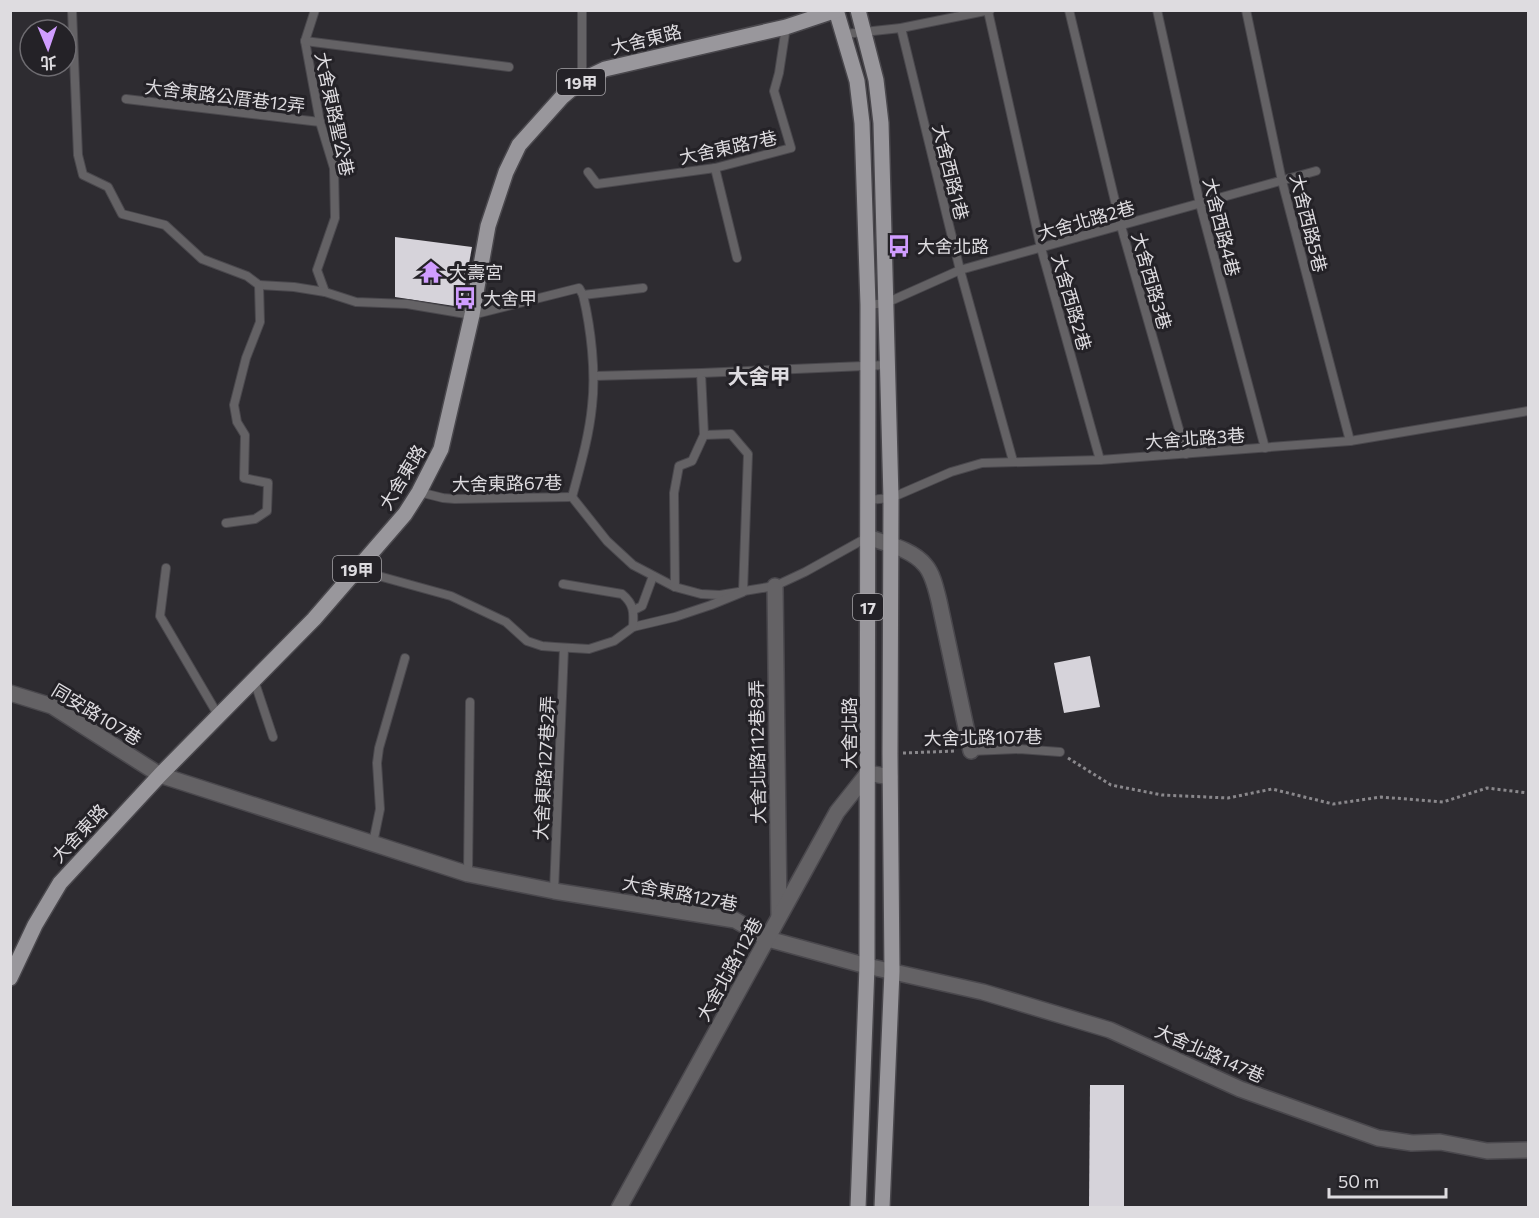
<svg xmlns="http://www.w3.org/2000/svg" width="1539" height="1218" font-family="Commissioner,'Noto Sans TC',sans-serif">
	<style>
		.building { fill: #d6d3da }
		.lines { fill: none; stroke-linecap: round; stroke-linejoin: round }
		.lane-casing { stroke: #4a484d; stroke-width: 10 }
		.street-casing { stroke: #4a484d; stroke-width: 18 }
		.primary-casing { stroke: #4a484d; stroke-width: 18 }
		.path { stroke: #8a888c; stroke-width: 3; stroke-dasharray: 3 3; stroke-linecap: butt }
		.lane { stroke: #646265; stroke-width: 8 }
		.street { stroke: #646265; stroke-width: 15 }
		.primary { stroke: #99979c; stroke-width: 15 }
		.labels { text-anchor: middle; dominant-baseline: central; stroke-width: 6; stroke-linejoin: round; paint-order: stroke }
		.shield { fill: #242227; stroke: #a6a4a8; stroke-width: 1.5 }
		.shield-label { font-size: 16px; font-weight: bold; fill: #dedce0 }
		.street-label { font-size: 18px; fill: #dedce0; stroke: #242227 }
		.poi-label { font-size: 18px; fill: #dedce0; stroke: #242227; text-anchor: start }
		.quarter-label { font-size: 21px; font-weight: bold; fill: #dedce0; stroke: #242227 }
	</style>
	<rect width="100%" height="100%" fill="#2e2c31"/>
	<g class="building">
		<polygon points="395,237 472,247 461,307 395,297"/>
		<polygon points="1090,656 1100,707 1064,713 1054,663"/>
		<polygon points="1090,1085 1124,1085 1124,1208 1089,1208"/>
	</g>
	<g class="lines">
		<g class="lane-casing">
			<g id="lane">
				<polyline points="72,10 78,155 83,175 108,187 122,214 165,225 202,259 247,276 259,285"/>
				<polyline points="315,10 305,41 320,122 334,168 335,218 317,270 325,292"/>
				<polyline points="582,10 582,80"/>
				<polyline points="1069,10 1121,226 1186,454"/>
				<polyline points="1157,10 1200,204 1265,448"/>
				<polyline points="1246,10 1282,181 1350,441"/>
				<polyline points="988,11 1041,248 1100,460"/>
				<polyline points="901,28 960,270 1013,461"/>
				<polyline points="845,34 901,28 990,10"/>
				<polyline points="305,41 509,67"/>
				<polyline points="126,99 320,122"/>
				<polyline points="715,168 737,258"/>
				<polyline points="588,172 597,184 715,168 791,148 774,91 779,73 786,27"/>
				<polyline points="259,285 294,287 325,292 356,302 407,304 472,315 579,288 583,295 643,288"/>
				<polyline points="868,305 886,303 960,270 1316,171"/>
				<polyline points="594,376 701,373"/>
				<polyline points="419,492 443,498 455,499 572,497"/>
				<polyline points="572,497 607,541 633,565 675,587 701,594 720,595 775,586 805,572 868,537"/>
				<path d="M 572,497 C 580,467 589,437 592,406 C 596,372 591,329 583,295"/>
				<polyline points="868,500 891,498 951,472 982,463 1100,460 1350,441 1528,411"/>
				<polyline points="226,523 255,519 267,511 268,483 244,478 245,435 237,422 234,405 246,358 260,322 259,285"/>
				<polyline points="166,568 160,616 218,715"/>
				<polyline points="357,570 451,596 506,622 527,641 542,646 555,647 589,649 614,641 633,627 675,617 711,605 743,592 748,454 731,434 704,435"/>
				<path d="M 563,584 L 622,594 C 634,604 634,612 633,627"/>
				<polyline points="675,587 674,493 679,466 692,461 704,435 701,373 887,365"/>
				<polyline points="634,610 642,606 653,576"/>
				<polyline points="254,680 273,737"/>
				<polyline points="971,751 1019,749 1060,752"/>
				<polyline points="373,843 380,809 377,763 379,748 405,658"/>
				<polyline points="468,874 470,702"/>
				<polyline points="554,891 564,648"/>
			</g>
		</g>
		<g class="street-casing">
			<g id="street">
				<path d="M 868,537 C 886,544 912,549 925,565 C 933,574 936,589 939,601 L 971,751"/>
				<polyline points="775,586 779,916"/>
				<polyline points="10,693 52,706 160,775 468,874 554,891 735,920 768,939 867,966 983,992 1110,1030 1240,1089 1378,1138 1412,1143 1440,1142 1487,1151 1528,1150"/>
				<polyline points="619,1208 837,812 868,773 890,777"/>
			</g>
		</g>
		<g class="primary-casing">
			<g id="primary">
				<polyline points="836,10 857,81 862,123 868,305 867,966 858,1208"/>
				<polyline points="858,10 876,80 881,123 891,498 890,754 892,971 882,1208"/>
				<polyline points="10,978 35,925 60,883 160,775 314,619 405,514 419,492 441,449 472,315 488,226 506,172 519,145 562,97 582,80 605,69 786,27 837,10"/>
			</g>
		</g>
		<g class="path">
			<polyline points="903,753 957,751"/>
			<polyline points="1068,758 1111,785 1162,795 1228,798 1272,789 1333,804 1381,797 1443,802 1487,788 1528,793"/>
		</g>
		<use href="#lane" class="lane"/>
		<use href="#street" class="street"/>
		<use href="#primary" class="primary"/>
	</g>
	<defs>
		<g id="bus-bare" transform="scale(1.8)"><path d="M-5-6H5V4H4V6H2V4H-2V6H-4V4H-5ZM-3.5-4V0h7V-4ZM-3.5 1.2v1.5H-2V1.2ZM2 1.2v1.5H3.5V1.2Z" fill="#d09dff" stroke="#242227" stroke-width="2.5" paint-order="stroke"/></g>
		<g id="temple-bare" transform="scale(1.8)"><path d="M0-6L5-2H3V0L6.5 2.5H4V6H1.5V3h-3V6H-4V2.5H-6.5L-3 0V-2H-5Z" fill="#d09dff" stroke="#242227" stroke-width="2.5" paint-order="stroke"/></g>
	</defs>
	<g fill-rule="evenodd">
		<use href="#bus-bare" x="899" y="246"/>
		<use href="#temple-bare" x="431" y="272"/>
		<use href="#bus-bare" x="465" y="298"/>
	</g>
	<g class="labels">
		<g class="shield">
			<rect x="557" y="69" width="48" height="26" rx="4.5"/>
			<rect x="333" y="556" width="48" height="26" rx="4.5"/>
			<rect x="853" y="594" width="30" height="26" rx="4.5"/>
		</g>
		<g class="shield-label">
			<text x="581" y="82">19甲</text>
			<text x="357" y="569">19甲</text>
			<text x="868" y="607">17</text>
		</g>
		<g class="street-label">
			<text transform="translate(646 39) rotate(-14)">大舍東路</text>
			<text transform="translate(225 96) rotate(7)">大舍東路公厝巷12弄</text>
			<text transform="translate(335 114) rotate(78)">大舍東路聖公巷</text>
			<text transform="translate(728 147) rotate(-12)">大舍東路7巷</text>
			<text transform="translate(951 172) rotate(76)">大舍西路1巷</text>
			<text transform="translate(1086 220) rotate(-16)">大舍北路2巷</text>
			<text transform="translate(1309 223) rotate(76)">大舍西路5巷</text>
			<text transform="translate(1222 227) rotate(76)">大舍西路4巷</text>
			<text transform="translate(1152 281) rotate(74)">大舍西路3巷</text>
			<text transform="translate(1072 302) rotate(74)">大舍西路2巷</text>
			<text transform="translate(1195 438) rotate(-4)">大舍北路3巷</text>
			<text transform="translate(402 477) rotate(-59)">大舍東路</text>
			<text transform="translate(507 483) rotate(-1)">大舍東路67巷</text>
			<text transform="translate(97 714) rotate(31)">同安路107巷</text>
			<text transform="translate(849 733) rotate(-90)">大舍北路</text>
			<text transform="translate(983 737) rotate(-1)">大舍北路107巷</text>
			<text transform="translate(757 752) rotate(-91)">大舍北路112巷8弄</text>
			<text transform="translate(544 768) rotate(-87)">大舍東路127巷2弄</text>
			<text transform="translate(79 833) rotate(-47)">大舍東路</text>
			<text transform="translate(680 893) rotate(11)">大舍東路127巷</text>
			<text transform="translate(729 969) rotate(-61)">大舍北路112巷</text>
			<text transform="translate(1210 1053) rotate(24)">大舍北路147巷</text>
		</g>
		<g class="poi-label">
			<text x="917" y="246">大舍北路</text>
			<text x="449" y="272">大壽宮</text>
			<text x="483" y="298">大舍甲</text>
		</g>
		<g class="quarter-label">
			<text x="759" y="375">大舍甲</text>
		</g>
	</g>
	<rect width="1539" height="1218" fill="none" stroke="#dedce0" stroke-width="24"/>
	<g transform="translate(48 48) rotate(178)"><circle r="28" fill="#242227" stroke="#6e6c71" stroke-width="1.5"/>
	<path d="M0-4.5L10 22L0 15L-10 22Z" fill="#d09dff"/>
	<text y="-9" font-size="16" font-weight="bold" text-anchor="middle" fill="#dedce0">北</text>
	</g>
	<path d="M1329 1188v9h117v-9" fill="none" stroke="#dedce0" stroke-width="3"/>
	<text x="1338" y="1188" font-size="18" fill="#dedce0" stroke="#242227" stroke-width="4.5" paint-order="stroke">50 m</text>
</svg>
